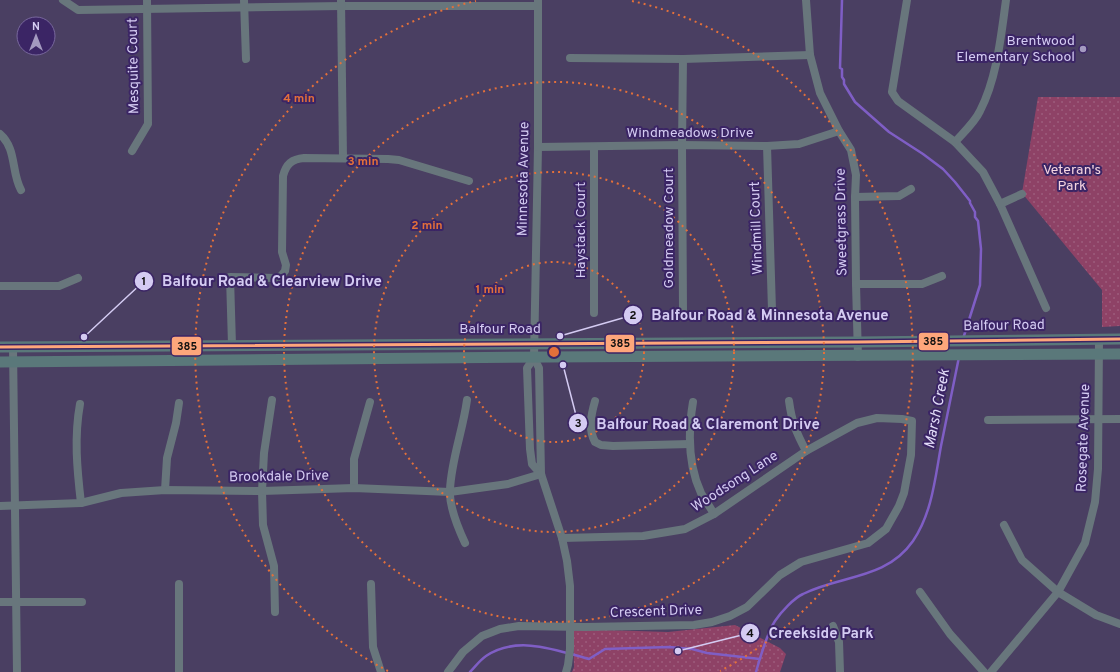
<svg xmlns="http://www.w3.org/2000/svg" width="1120" height="672" font-family="Overpass,sans-serif">
	<style>
		.park { fill: url(#park-dots) }
		.lines { fill: none; stroke-linecap: round; stroke-linejoin: round }
		.stream { stroke: #7f5ec5; stroke-width: 2.5 }
		.minor { stroke: #68767c; stroke-width: 8 }
		.major { stroke: #5a787a; stroke-width: 11 }
		.bus-1-casing { stroke: #3b2565; stroke-width: 6 }
		.bus-1 { stroke: #fea67b; stroke-width: 3 }
		.ring { fill: none; stroke: #e4703a; stroke-width: 2; stroke-dasharray: 2 4 }
		.poi-dot { fill: #a49ac0; stroke: #3b2565; stroke-width: 1.5 }
		.labels { text-anchor: middle; dominant-baseline: central; stroke-width: 4; stroke-linejoin: round; paint-order: stroke }
		.poi-label { font-size: 14px; fill: #d4cbf2; stroke: #3b2565; text-anchor: end }
		.street-label { font-size: 14px; fill: #d4cbf2; stroke: #3b2565 }
		.park-label { font-size: 14px; fill: #f5d4df; stroke: #3b2565 }
		.water-label { font-size: 15px; font-style: italic; fill: #e2dcf8; stroke: #3b2565 }
		.centre { fill: #e4703a; stroke: #3b2565; stroke-width: 2 }
		.ring-label { font-size: 12px; text-anchor: middle; font-weight: bold; fill: #e4703a; stroke: #3b2565; stroke-width: 4; stroke-linejoin: round; paint-order: stroke }
		.leader { fill: none; stroke: #d4cbf2; stroke-width: 1.5 }
		.callout-dot { fill: #d4cbf2; stroke: #3b2565; stroke-width: 1.5 }
		.mark-label { font-size: 12px; text-anchor: middle; font-weight: bold; fill: #111 }
		.callout-label { font-size: 15px; text-anchor: middle; font-weight: bold; fill: #d4cbf2; stroke: #3b2565; stroke-width: 4; stroke-linejoin: round; paint-order: stroke }
		.line-badge { stroke: #3b2565; stroke-width: 1.5 }
		.pale-badge-label { font-size: 11px; text-anchor: middle; font-weight: bold; fill: #111 }
	</style>
	<defs>
		<pattern id="park-dots" width="8" height="8" patternUnits="userSpaceOnUse"><rect width="8" height="8" fill="#8e4266"/><path d="M2 2h.1M6 6h.1" fill="none" stroke="#9d5c7c" stroke-width="1.8" stroke-linecap="round"/></pattern>
	</defs>
	<rect width="100%" height="100%" fill="#4a3f62"/>
	<g class="park">
		<polygon points="1038,97 1120,97 1120,326 1102,327 1102,290 1022,193"/>
		<polygon points="735,625 780,648 786,654 780,672 572,672 574,667 573,629 668,632"/>
	</g>
	<g class="lines">
		<g class="stream">
			<polyline points="842,0 840,68 842,69 842,77 844,80 844,84 855,102 889,132 923,154 943,169 955,182 970,201 970,203 975,212 975,217 978,221 981,249 980,285 963,339"/>
			<path d="M 470,672 C 475,667 480,660 486,656 C 517,635 556,650 589,659 L 605,649 L 669,647 L 692,649 L 707,653 L 760,659"/>
			<path d="M 756,672 C 760,658 767,633 775,621 C 781,612 794,598 803,594 C 840,575 886,580 913,541 C 932,513 935,479 941,446 C 947,416 953,387 959,357"/>
		</g>
		<g class="minor">
			<polyline points="63,0 78,10 342,6 538,6"/>
			<polyline points="244,0 246,59"/>
			<polyline points="341,0 343,158"/>
			<polyline points="538,0 538,147 534,358 539,368 541,474 562,538 567,561 570,586 570,649 568,665 566,672"/>
			<polyline points="806,0 810,55 820,93 839,131 851,150 856,175 855,197 856,284 858,357"/>
			<polyline points="907,0 892,92 898,101 955,142 983,172 1000,204 1046,308"/>
			<polyline points="570,58 683,59 810,55"/>
			<polyline points="683,59 682,145 683,310"/>
			<path d="M 0,134 C 17,149 11,172 21,190"/>
			<path d="M 955,142 C 963,133 975,122 980,111 C 997,78 1001,36 1006,0"/>
			<polyline points="767,146 772,310"/>
			<polyline points="538,147 682,145 767,146 799,144 839,131"/>
			<polyline points="132,151 148,124 147,0"/>
			<polyline points="855,197 899,196 911,189"/>
			<polyline points="1000,204 1022,194"/>
			<polyline points="856,284 922,284 942,276"/>
			<polyline points="0,286 59,286 78,278"/>
			<polyline points="594,313 594,147"/>
			<path d="M 232,345 L 230,277 L 276,278 L 281,276 L 285,271 L 286,265 L 282,252 L 283,176 C 286,164 292,159 304,158 L 388,159 L 399,160 L 469,181"/>
			<polyline points="13,347 17,672"/>
			<polyline points="534,358 527,368 530,449 532,464 541,474"/>
			<polyline points="272,400 264,453 262,491 263,525 274,566 275,612"/>
			<path d="M 595,401 C 591,415 588,429 595,442 L 601,445 L 613,446 L 690,444"/>
			<path d="M 789,401 C 792,423 796,432 806,451"/>
			<path d="M 693,402 C 688,432 688,465 701,493 C 705,500 710,507 714,514"/>
			<path d="M 80,404 C 74,437 77,469 81,503"/>
			<polyline points="988,420 1120,419"/>
			<polyline points="354,488 354,459 370,402"/>
			<polyline points="165,490 167,458 176,423 179,403"/>
			<polyline points="0,506 81,503 121,493 165,490 262,491 354,488 450,492 508,484 541,474"/>
			<polyline points="1004,525 1022,560 1058,592 1096,615 1120,624"/>
			<path d="M 465,543 C 458,528 449,507 450,490 C 451,461 463,430 467,400"/>
			<polyline points="179,584 179,672"/>
			<polyline points="371,584 373,647 381,672"/>
			<polyline points="920,592 950,634 984,672"/>
			<polyline points="0,602 82,602"/>
			<polyline points="833,626 839,642 840,672"/>
			<polyline points="448,672 463,652 482,636 500,629 519,626 585,627 694,625 712,622 730,616 747,607 780,575 801,562 868,543 886,529 899,506 904,493 911,455 912,421 902,419 877,418 857,423 806,451 714,514 685,529 643,536 562,538"/>
			<polyline points="991,672 1058,592 1085,543 1095,502 1098,469 1099,340"/>
		</g>
		<g class="major">
			<polyline points="0,347 858,342 1120,339"/>
			<polyline points="0,362 547,357 1120,354"/>
		</g>
		<g class="bus-1-casing">
			<polyline id="bus-1" points="0,347 858,342 1120,339"/>
		</g>
		<use href="#bus-1" class="bus-1"/>
	</g>
	<g class="ring">
		<circle cx="554" cy="352" r="90"/>
		<circle cx="554" cy="352" r="180"/>
		<circle cx="554" cy="352" r="270"/>
		<path d="M388 671A360 360 0 0 1 476 1M632 1A360 360 0 0 1 720 671"/>
	</g>
	<circle class="poi-dot" cx="1083" cy="49" r="4"/>
	<g class="labels">
		<g class="poi-label">
			<text x="1075" y="41">Brentwood<tspan x="1075" dy="16">Elementary School</tspan></text>
		</g>
		<g class="street-label">
			<text transform="translate(134 66) rotate(-91)">Mesquite Court</text>
			<text x="690" y="133">Windmeadows Drive</text>
			<text transform="translate(524 179) rotate(-89)">Minnesota Avenue</text>
			<text transform="translate(842 222) rotate(-91)">Sweetgrass Drive</text>
			<text transform="translate(669 228) rotate(-90)">Goldmeadow Court</text>
			<text transform="translate(757 228) rotate(-92)">Windmill Court</text>
			<text transform="translate(581 230) rotate(-90)">Haystack Court</text>
			<text transform="translate(1004 326) rotate(-1)">Balfour Road</text>
			<text x="500" y="329">Balfour Road</text>
			<text transform="translate(1084 438) rotate(-88)">Rosegate Avenue</text>
			<text transform="translate(279 477) rotate(-1)">Brookdale Drive</text>
			<text transform="translate(735 482) rotate(-33)">Woodsong Lane</text>
			<text transform="translate(656 612) rotate(-2)">Crescent Drive</text>
		</g>
		<g class="park-label">
			<text x="1072" y="170">Veteran's<tspan x="1072" dy="16">Park</tspan></text>
		</g>
		<g class="water-label">
			<text transform="translate(938 409) rotate(-79)">Marsh Creek</text>
		</g>
	</g>
	<circle cx="554" cy="352" r="6" class="centre"/>
	<g class="ring-label">
		<text x="299" y="102">4 min</text>
		<text x="363" y="165">3 min</text>
		<text x="427" y="229">2 min</text>
		<text x="490" y="293">1 min</text>
	</g>
	<path class="leader" d="M84 337L144 281M560 336L633 315M563 365L578 423M678 651L750 633"/>
	<g class="callout-dot">
		<circle cx="84" cy="337" r="4"/>
		<circle cx="560" cy="336" r="4"/>
		<circle cx="563" cy="365" r="4"/>
		<circle cx="678" cy="651" r="4"/>
		<circle cx="144" cy="281" r="10"/>
		<circle cx="633" cy="315" r="10"/>
		<circle cx="578" cy="423" r="10"/>
		<circle cx="750" cy="633" r="10"/>
	</g>
	<g class="mark-label">
		<text x="144" y="285">1</text>
		<text x="633" y="319">2</text>
		<text x="578" y="427">3</text>
		<text x="750" y="637">4</text>
	</g>
	<g class="callout-label">
		<text x="272" y="286">Balfour Road &amp; Clearview Drive</text>
		<text x="770" y="320">Balfour Road &amp; Minnesota Avenue</text>
		<text x="708" y="429">Balfour Road &amp; Claremont Drive</text>
		<text x="821" y="638">Creekside Park</text>
	</g>
	<g class="line-badge">
		<rect x="918" y="332" width="31" height="19" rx="4" fill="#fea67b"/>
		<rect x="605" y="334" width="30" height="19" rx="4" fill="#fea67b"/>
		<rect x="171" y="336" width="31" height="20" rx="4" fill="#fea67b"/>
	</g>
	<g class="pale-badge-label">
		<text x="933" y="345">385</text>
		<text x="620" y="347">385</text>
		<text x="187" y="350">385</text>
	</g>
	<g transform="translate(36 36)"><circle r="19" fill="#3b2565" stroke="#78679d"/>
	<path d="M0-3L7 15L0 10L-7 15Z" fill="#a49ac0"/>
	<text y="-6" font-size="11" font-weight="bold" text-anchor="middle" fill="#d4cbf2">N</text>
	</g>
</svg>
